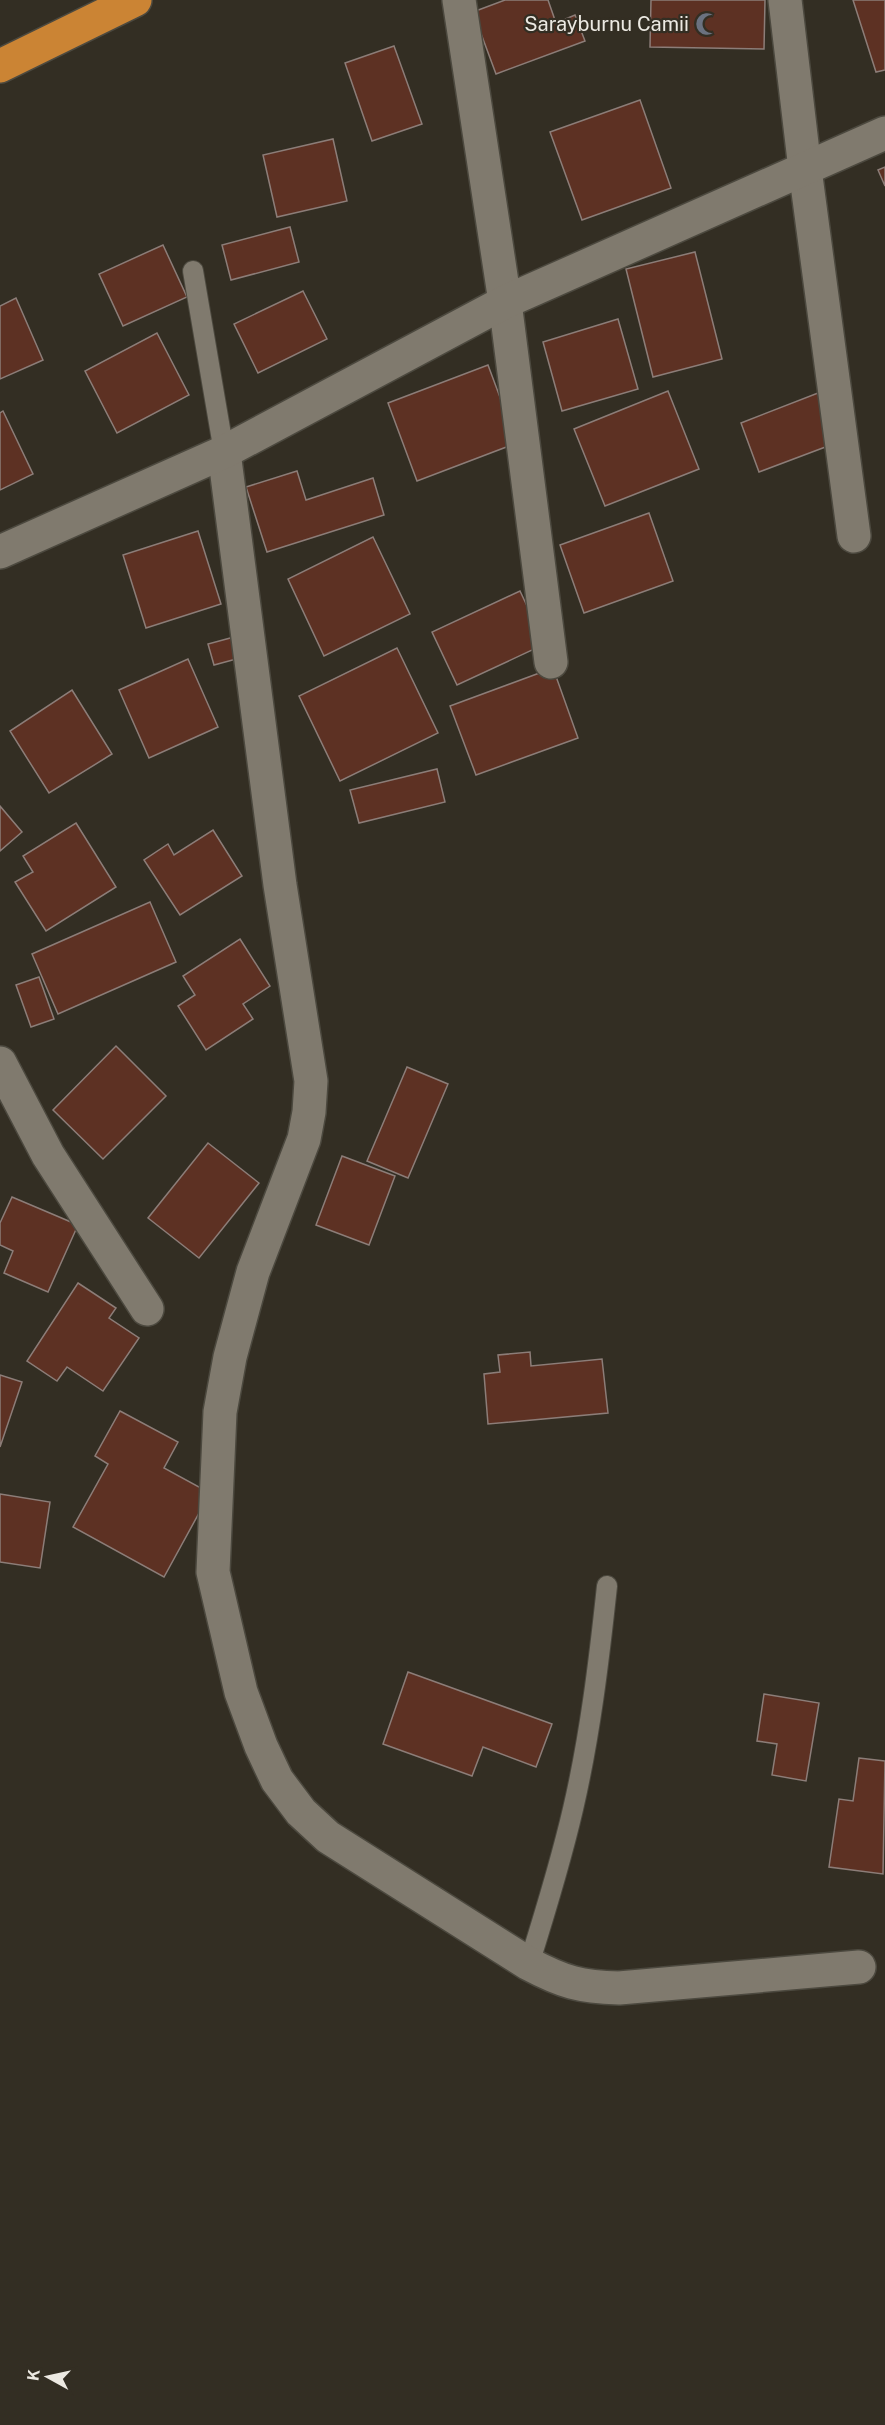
<svg xmlns="http://www.w3.org/2000/svg" width="885" height="2425" font-family="'Public Sans',sans-serif">
	<style>
		.building { fill: #5d3123; stroke: #8c7d78; stroke-width: 1.5 }
		.lines { fill: none; stroke-linecap: round; stroke-linejoin: round }
		.lane-casing { stroke: #4c493f; stroke-width: 22 }
		.street-casing { stroke: #4c493f; stroke-width: 36 }
		.highway-casing { stroke: #4c493f; stroke-width: 36 }
		.lane { stroke: #807a6e; stroke-width: 20 }
		.street { stroke: #807a6e; stroke-width: 33 }
		.highway { stroke: #cb8434; stroke-width: 33 }
		.labels { text-anchor: middle; dominant-baseline: central; stroke-width: 4.5; stroke-linejoin: round; paint-order: stroke }
		.poi-label { font-size: 20px; fill: #ece9e2; stroke: #332e23; text-anchor: end }
	</style>
	<rect width="100%" height="100%" fill="#332e23"/>
	<g class="building">
		<polygon points="505,0 548,0 556,23 575,15 585,41 496,74 473,12"/>
		<polygon points="651,0 765,0 764,49 650,47"/>
		<polygon points="853,0 885,0 885,70 876,72"/>
		<polygon points="394,46 422,124 372,141 345,63"/>
		<polygon points="640,100 671,188 582,220 550,132"/>
		<polygon points="333,139 347,201 277,217 263,155"/>
		<polygon points="885,167 885,186 878,170"/>
		<polygon points="290,227 299,262 231,280 222,245"/>
		<polygon points="163,245 187,297 123,326 99,274"/>
		<polygon points="695,252 722,359 653,377 626,269"/>
		<polygon points="303,291 327,339 258,373 234,324"/>
		<polygon points="16,298 43,360 0,379 0,306"/>
		<polygon points="618,319 638,389 562,411 543,342"/>
		<polygon points="157,333 189,395 117,433 85,371"/>
		<polygon points="488,365 517,443 417,481 388,403"/>
		<polygon points="668,391 699,469 605,506 574,429"/>
		<polygon points="818,393 836,443 759,472 741,423"/>
		<polygon points="3,411 33,474 0,490 0,413"/>
		<polygon points="297,471 306,500 373,478 384,515 267,552 246,487"/>
		<polygon points="649,513 673,581 584,613 560,545"/>
		<polygon points="198,531 221,604 146,628 123,555"/>
		<polygon points="373,537 410,614 324,656 288,579"/>
		<polygon points="520,591 545,644 457,685 432,632"/>
		<polygon points="234,637 240,658 214,665 208,644"/>
		<polygon points="397,648 438,733 340,781 299,696"/>
		<polygon points="188,659 218,727 149,758 119,690"/>
		<polygon points="553,668 578,738 476,775 450,706"/>
		<polygon points="72,690 112,754 49,793 10,731"/>
		<polygon points="437,769 445,802 359,823 350,790"/>
		<polygon points="0,806 22,832 0,851"/>
		<polygon points="76,823 116,887 46,931 15,882 33,872 23,856"/>
		<polygon points="213,830 242,876 180,915 144,860 168,844 174,855"/>
		<polygon points="150,902 176,962 58,1014 32,954"/>
		<polygon points="240,939 270,986 243,1004 253,1019 206,1050 178,1006 195,995 183,976"/>
		<polygon points="39,977 54,1019 31,1027 16,985"/>
		<polygon points="116,1046 166,1096 103,1159 53,1110"/>
		<polygon points="407,1067 448,1084 408,1178 367,1161"/>
		<polygon points="208,1143 259,1183 199,1258 148,1218"/>
		<polygon points="342,1156 395,1176 369,1245 316,1225"/>
		<polygon points="12,1197 78,1225 48,1292 4,1273 13,1251 0,1245 0,1223"/>
		<polygon points="78,1283 116,1308 109,1318 139,1338 103,1391 67,1367 57,1381 27,1361"/>
		<polygon points="530,1352 531,1366 602,1359 608,1413 488,1424 484,1374 500,1372 498,1355"/>
		<polygon points="0,1375 22,1382 0,1447"/>
		<polygon points="120,1411 178,1442 164,1468 210,1493 164,1577 73,1527 108,1464 95,1456"/>
		<polygon points="0,1494 50,1502 40,1568 0,1562"/>
		<polygon points="408,1672 552,1724 536,1767 483,1747 472,1776 383,1744"/>
		<polygon points="764,1694 819,1703 806,1781 772,1775 777,1744 757,1741"/>
		<polygon points="859,1758 885,1761 883,1874 829,1867 839,1799 853,1801"/>
	</g>
	<g class="lines">
		<g class="lane-casing">
			<g id="lane">
				<polyline points="193,271 224,452"/>
				<path d="M 529,1964 C 545,1913 561,1861 573,1809 C 590,1736 599,1661 607,1586"/>
			</g>
		</g>
		<g class="street-casing">
			<g id="street">
				<polyline points="459,0 505,302 551,662"/>
				<polyline points="785,0 805,169 854,536"/>
				<path d="M 224,452 L 280,885 L 311,1081 L 309,1112 L 304,1139 L 253,1272 L 230,1357 L 220,1412 L 213,1572 L 241,1692 L 261,1746 L 277,1780 L 301,1812 L 328,1837 L 529,1964 C 563,1982 580,1987 619,1988 L 859,1967"/>
				<polyline points="0,552 224,452 505,302 885,133"/>
				<polyline points="0,1063 48,1155 147,1309"/>
			</g>
		</g>
		<g class="highway-casing">
			<polyline id="highway" points="0,66 135,0"/>
		</g>
		<use href="#lane" class="lane"/>
		<use href="#street" class="street"/>
		<use href="#highway" class="highway"/>
	</g>
	<defs>
		<g id="mosque-bare" transform="scale(1.8)"><path d="M3.5-4.9A6 6 0 1 0 3.5 4.9A5 5 0 1 1 3.5-4.9Z" fill="#6b7280" stroke="#332e23" stroke-width="2.5" paint-order="stroke"/></g>
	</defs>
	<g fill-rule="evenodd">
		<use href="#mosque-bare" x="707" y="24"/>
	</g>
	<g class="labels">
		<g class="poi-label">
			<text x="689" y="24">Sarayburnu Camii</text>
		</g>
	</g>
	<g transform="translate(48 2377) rotate(278)" stroke="#332e23" stroke-width="4.5" paint-order="stroke">
	<path d="M0-4.5L10 22L0 15L-10 22Z" fill="#ece9e2"/>
	<text y="-9" font-size="16" font-weight="bold" text-anchor="middle" fill="#ece9e2">K</text>
	</g>
</svg>
